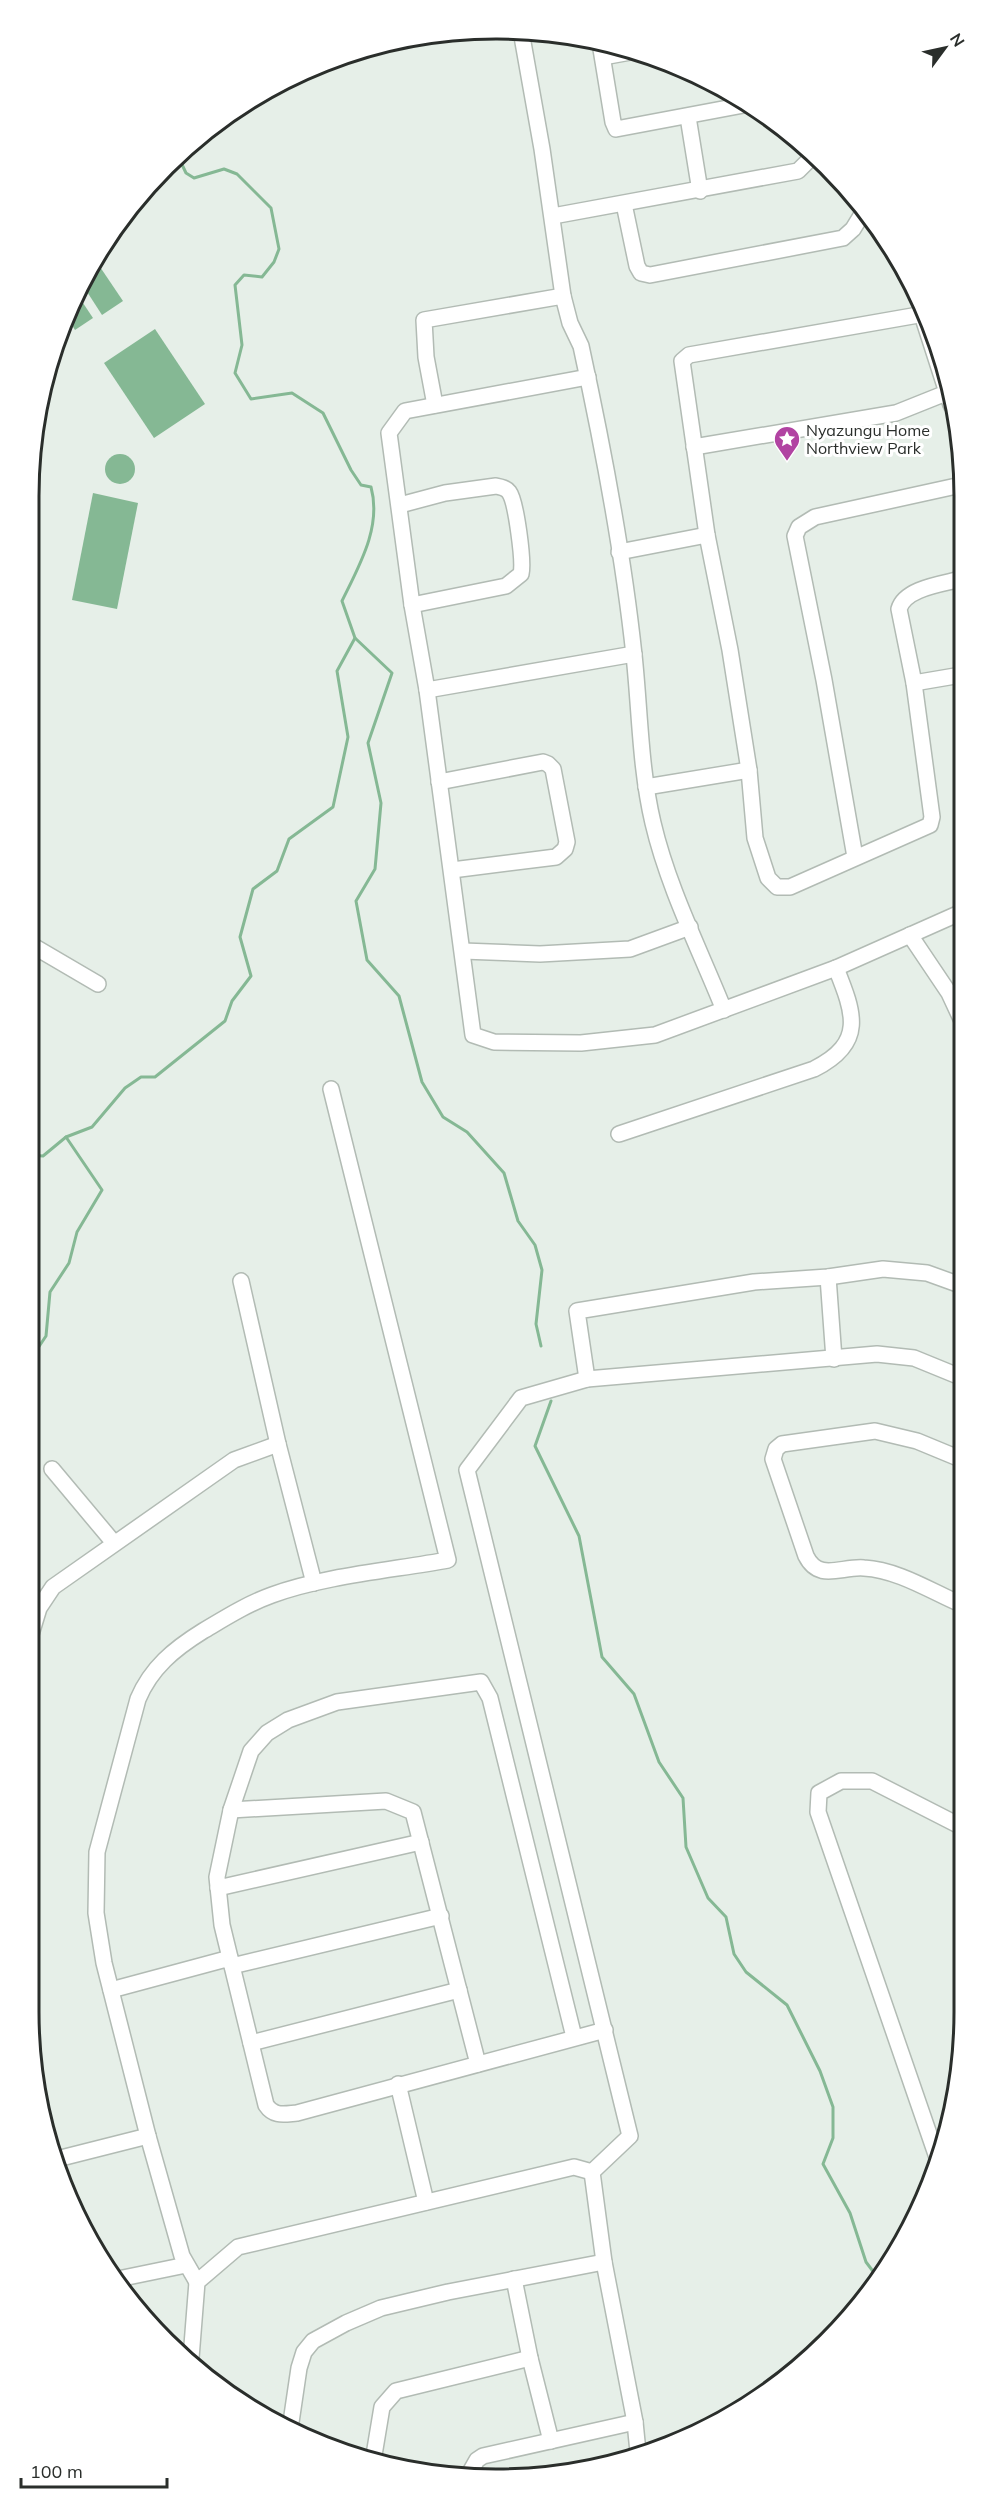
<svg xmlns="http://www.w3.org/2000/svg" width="993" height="2508" font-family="Mulish,sans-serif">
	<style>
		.water { fill: #85b894 }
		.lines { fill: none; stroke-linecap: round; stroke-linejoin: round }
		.stream { stroke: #85b894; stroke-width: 3 }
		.minor-casing { stroke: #b2bbb4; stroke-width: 18 }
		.minor { stroke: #fff; stroke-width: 15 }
		.labels { text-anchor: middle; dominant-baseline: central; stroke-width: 6; stroke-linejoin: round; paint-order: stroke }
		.poi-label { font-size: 16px; fill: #2a2e2b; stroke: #fff; text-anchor: start }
		.rim { fill: none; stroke: #2a2e2b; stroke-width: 3 }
	</style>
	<rect width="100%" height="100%" fill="#e6efe8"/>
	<g class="water">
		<polygon points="94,258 123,301 102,315 82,284"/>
		<polygon points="77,294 93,318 75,330 67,317"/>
		<polygon points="155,329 205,404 154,438 104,363"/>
		<circle cx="120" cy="469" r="15"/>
		<polygon points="93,493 138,503 117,609 72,600"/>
	</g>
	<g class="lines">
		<g class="stream">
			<polyline points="355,638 392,673 368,743 381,803 375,869 356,901 367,960 399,996 422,1082 443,1117 467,1132 504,1173 518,1221 535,1245 542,1270 536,1324 541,1346"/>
			<path d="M 28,1155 L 43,1156 L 66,1137 L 92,1127 L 125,1088 L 141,1077 L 155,1077 L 225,1021 L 232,1001 L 251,976 L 240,937 L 253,889 L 277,871 L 289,839 L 333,807 L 348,737 L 337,671 L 355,638 L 342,601 C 359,566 382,527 371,487 L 361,485 L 351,470 L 323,413 L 292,393 L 251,399 L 235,373 L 242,345 L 235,285 L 244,275 L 262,277 L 274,262 L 279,249 L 271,208 L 237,174 L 224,169 L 194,178 L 186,173 L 178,156"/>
			<polyline points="28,1363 46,1336 50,1292 69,1263 77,1232 102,1190 66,1137"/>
			<polyline points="551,1401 535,1446 579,1536 602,1657 634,1694 659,1762 683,1798 686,1847 708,1898 726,1917 734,1954 746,1972 787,2005 820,2071 833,2107 833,2138 823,2164 850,2213 866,2262 878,2278"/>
		</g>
		<g class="minor-casing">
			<g id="minor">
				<polyline points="521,31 542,149 563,296"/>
				<polyline points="600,43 613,122 616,129 749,104"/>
				<polyline points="603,57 636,51"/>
				<polyline points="688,117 700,191"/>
				<polyline points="624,204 637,266 641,273 650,275 843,238 853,229 864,211"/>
				<polyline points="553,216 798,171 812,157"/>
				<path d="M 924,314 L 689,355 L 682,361 L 707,535 L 730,650 L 749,770 L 755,838 L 768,878 L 777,887 L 790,887 L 930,825 L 932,817 L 914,683 L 899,609 C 905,588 943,584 961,579"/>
				<polyline points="922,315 951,405"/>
				<polyline points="588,377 405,411 389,433 412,605 427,690 473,1035 494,1042 581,1043 655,1035 836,968 962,912"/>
				<path d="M 435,405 L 426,357 L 424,320 L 563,296 L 570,323 L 581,346 C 603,447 623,552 634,655 C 640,711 640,768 653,823 C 668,887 699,948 724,1010"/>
				<polyline points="694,447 896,413 946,393"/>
				<path d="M 400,505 L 445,493 L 496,486 C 501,487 506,488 509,492 C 516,501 524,562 521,574 L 506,586 L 412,605"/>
				<polyline points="619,552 707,535"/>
				<polyline points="914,683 961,675"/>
				<polyline points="427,690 634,654"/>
				<polyline points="439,782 543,762 548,764 553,769 567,842 565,849 556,857 452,870"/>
				<polyline points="646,787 749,770"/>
				<polyline points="855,857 824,680 795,536 799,527 815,517 961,485"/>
				<polyline points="910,935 949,993 962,1021"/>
				<polyline points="28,943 98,984"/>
				<polyline points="463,951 540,954 630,949 690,927"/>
				<path d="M 619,1134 L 814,1069 C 866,1043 854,1013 836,968"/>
				<polyline points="828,1277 834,1359"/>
				<polyline points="241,1281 278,1444 314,1583"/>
				<polyline points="587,1379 577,1311 754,1282 828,1277 883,1269 927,1273 963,1286"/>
				<path d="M 963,1460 L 917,1441 L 875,1431 L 782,1444 L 776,1449 L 773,1459 L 806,1556 C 819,1582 841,1566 864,1568 C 899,1570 932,1592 963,1605"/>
				<polyline points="52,1469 114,1543"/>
				<polyline points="28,1644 39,1608 53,1587 234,1460 278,1444"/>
				<polyline points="231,1810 386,1801 413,1812 478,2064"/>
				<polyline points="218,1888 421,1842"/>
				<polyline points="232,1966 441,1916"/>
				<polyline points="111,1990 230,1958"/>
				<path d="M 574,2037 L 490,1698 L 481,1682 L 337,1702 L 288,1720 L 267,1733 L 251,1751 L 231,1810 L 217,1877 L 222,1925 L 266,2105 C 274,2117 284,2114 297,2113 L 605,2030"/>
				<polyline points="251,2043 459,1990"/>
				<polyline points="398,2084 426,2202"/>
				<polyline points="53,2160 148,2136"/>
				<polyline points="939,2163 818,1812 819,1793 841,1781 872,1781 964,1828"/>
				<polyline points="514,2279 530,2358 551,2441"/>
				<polyline points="117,2282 118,2279 186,2265"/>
				<path d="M 197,2282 L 182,2256 L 148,2136 L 104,1963 L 96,1913 L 97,1852 L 138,1699 C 151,1668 174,1649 203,1631 C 225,1618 247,1604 272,1595 C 323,1576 393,1570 448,1560 L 331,1089"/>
				<polyline points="191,2358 197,2282 238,2247 574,2167 592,2172"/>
				<polyline points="290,2429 299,2368 304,2352 313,2341 346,2323 381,2308 448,2292 604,2262"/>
				<polyline points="638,2452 635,2422 604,2262 592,2172 630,2136 467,1470 521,1398 587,1379 877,1354 914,1358 963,1378"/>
				<polyline points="373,2461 382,2407 396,2391 530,2358"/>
				<polyline points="469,2474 477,2460 483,2456 635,2422"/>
			</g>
		</g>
		<use href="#minor" class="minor"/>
	</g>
	<defs>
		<g id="sight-pin" transform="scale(1.35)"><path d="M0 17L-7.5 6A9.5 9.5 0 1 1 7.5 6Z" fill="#b143a2" stroke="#fff"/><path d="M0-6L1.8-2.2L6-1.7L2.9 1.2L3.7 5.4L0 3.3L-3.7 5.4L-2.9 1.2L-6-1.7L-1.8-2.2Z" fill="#fff"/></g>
	</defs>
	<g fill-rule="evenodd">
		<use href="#sight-pin" x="787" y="439"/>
	</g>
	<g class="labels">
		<g class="poi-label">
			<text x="806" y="430">Nyazungu Home<tspan x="806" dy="18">Northview Park</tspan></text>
		</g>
	</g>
	<path d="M0 0H993V2508H0ZM496 39H497A457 457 0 0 1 954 496V2012A457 457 0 0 1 497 2469H496A457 457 0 0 1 39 2012V496A457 457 0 0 1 496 39Z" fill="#fff" fill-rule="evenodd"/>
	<path class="rim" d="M496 39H497A457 457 0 0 1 954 496V2012A457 457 0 0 1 497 2469H496A457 457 0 0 1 39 2012V496A457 457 0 0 1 496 39Z"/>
	<g transform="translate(945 48) rotate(57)" stroke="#ffffff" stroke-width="4.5" paint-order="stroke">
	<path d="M0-4.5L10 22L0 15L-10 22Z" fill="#2a2e2b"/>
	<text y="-9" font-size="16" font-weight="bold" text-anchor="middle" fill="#2a2e2b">N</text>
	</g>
	<path d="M21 2478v9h146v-9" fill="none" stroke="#2a2e2b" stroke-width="3"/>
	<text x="30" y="2478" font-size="18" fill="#2a2e2b" stroke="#ffffff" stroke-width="4.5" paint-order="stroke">100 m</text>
</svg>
